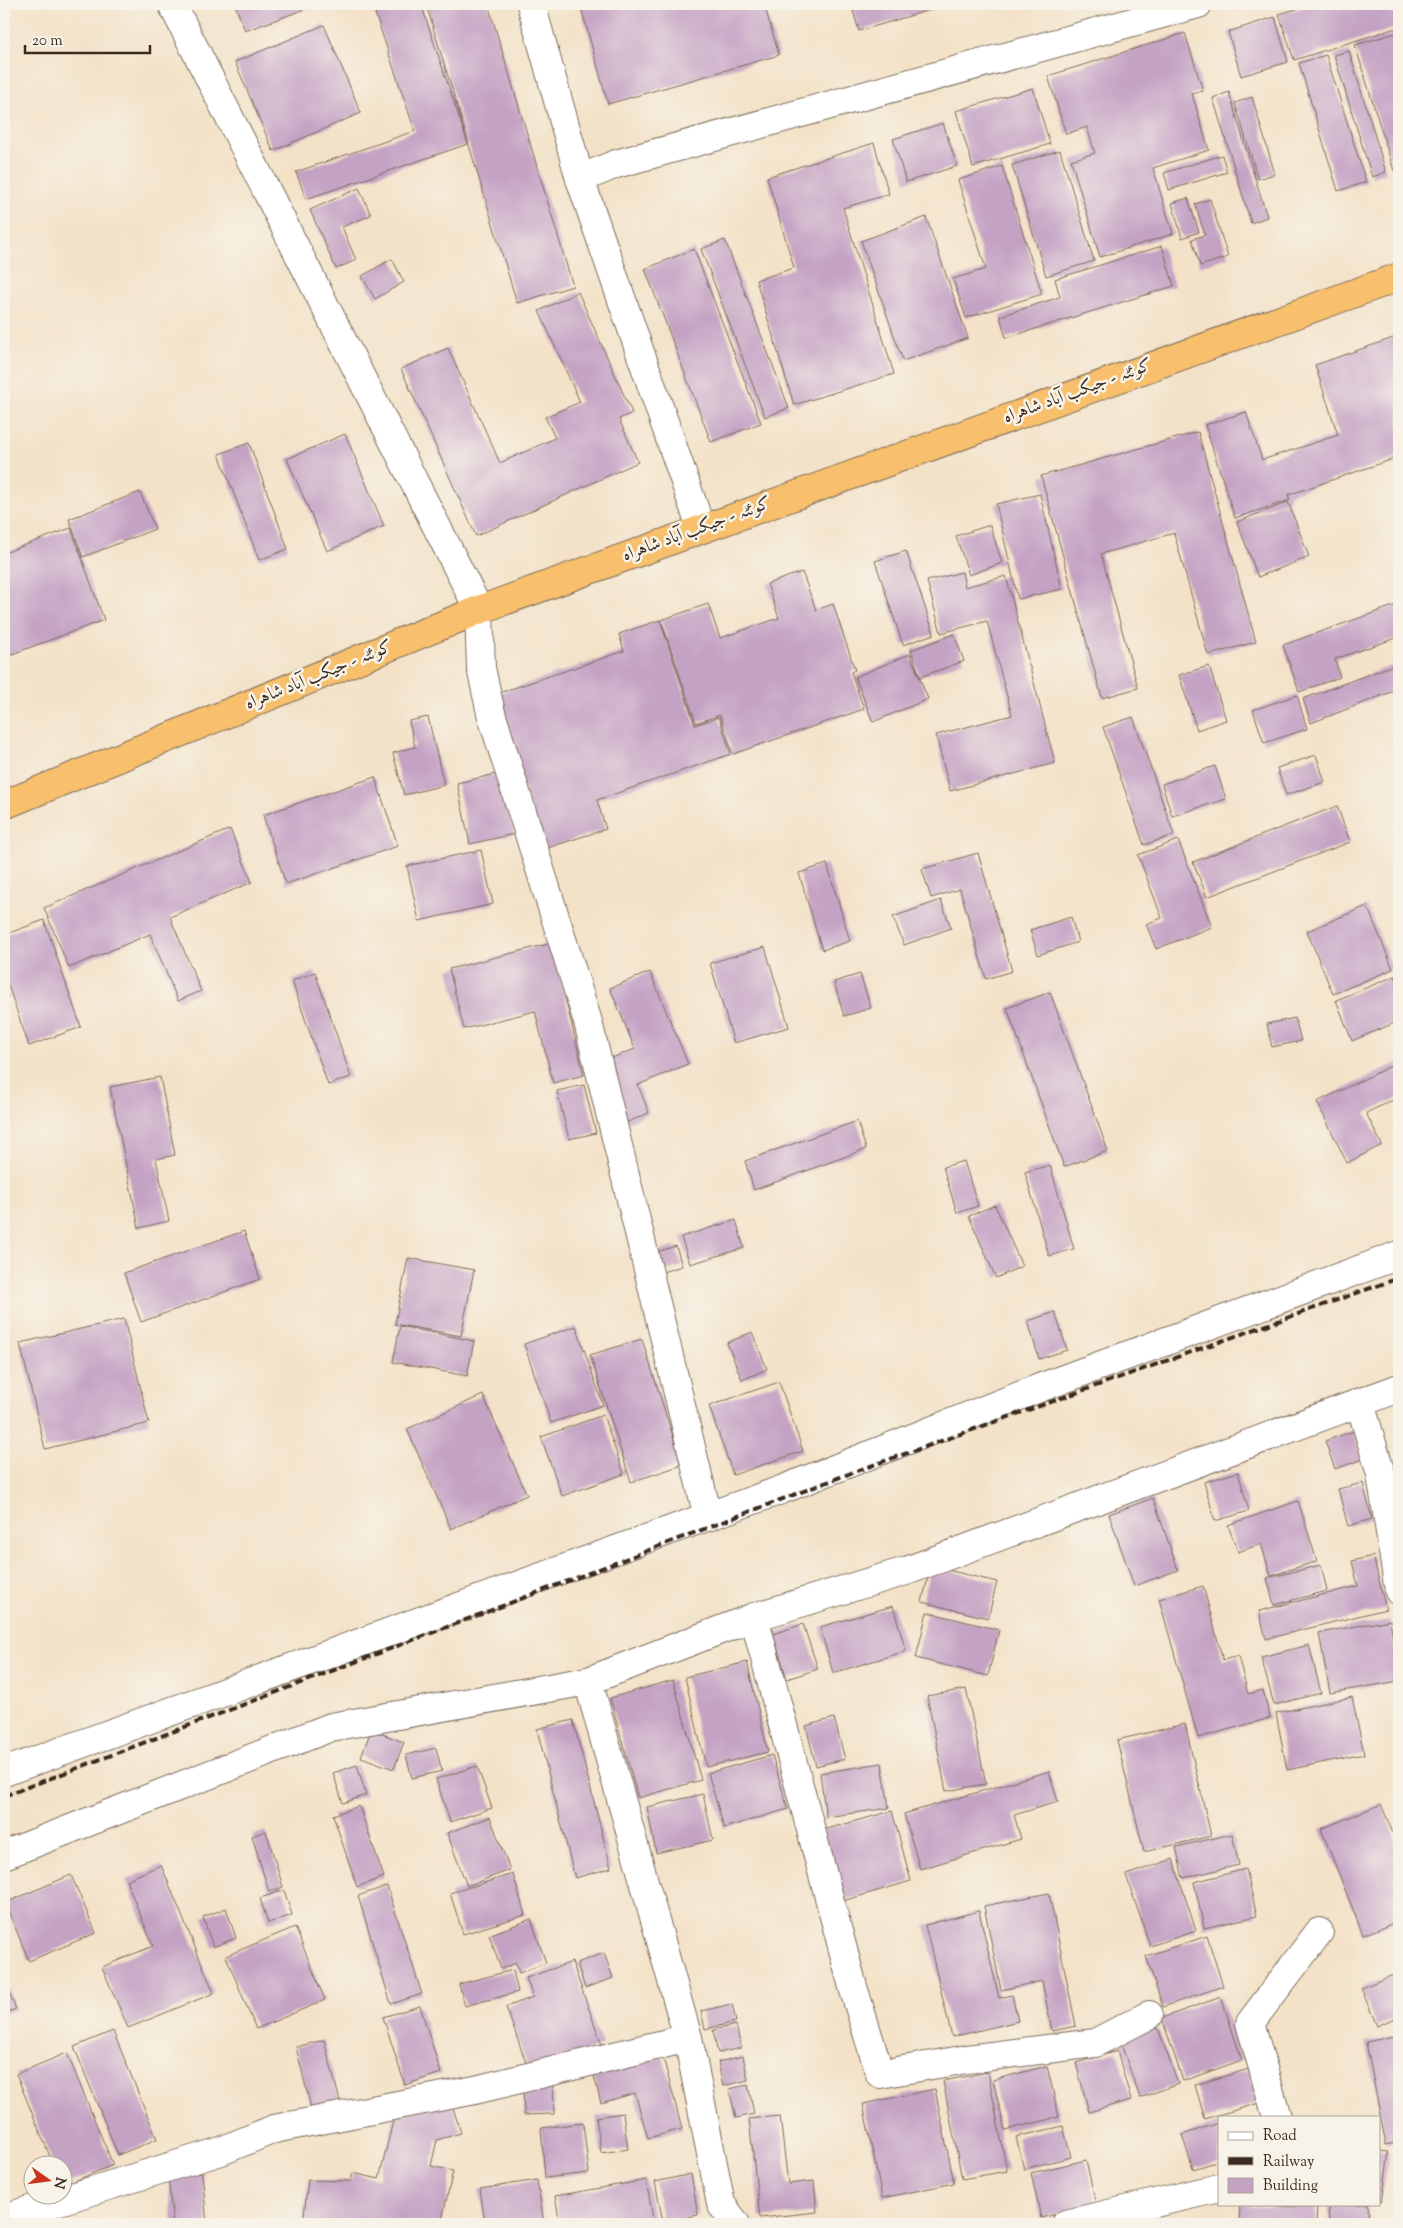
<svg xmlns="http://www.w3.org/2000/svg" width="1403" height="2228" font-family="'Sorts Mill Goudy',Amiri,serif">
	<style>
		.building { fill: #c4a2c4 }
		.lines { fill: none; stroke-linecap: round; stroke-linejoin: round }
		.street-casing { stroke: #7b6a5a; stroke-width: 30 }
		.highway-casing { stroke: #7b6a5a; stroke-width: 30 }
		.street { stroke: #fff; stroke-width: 28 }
		.highway { stroke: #f8bf6c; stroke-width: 28 }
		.rail { stroke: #3b2a1e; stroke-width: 4; stroke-dasharray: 8 4; stroke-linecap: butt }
		.labels { text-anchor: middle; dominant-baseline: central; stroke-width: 5; stroke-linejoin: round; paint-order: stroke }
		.street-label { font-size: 18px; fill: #3b2a1e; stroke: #f7f3e8 }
	</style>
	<rect width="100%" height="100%" fill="#f7f3e8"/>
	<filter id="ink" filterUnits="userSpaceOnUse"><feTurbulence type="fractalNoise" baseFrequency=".02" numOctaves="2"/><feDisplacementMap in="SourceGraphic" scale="10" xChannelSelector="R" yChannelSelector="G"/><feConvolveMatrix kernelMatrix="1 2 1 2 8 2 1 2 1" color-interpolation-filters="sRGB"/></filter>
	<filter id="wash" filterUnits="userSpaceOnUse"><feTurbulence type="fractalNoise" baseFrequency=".0096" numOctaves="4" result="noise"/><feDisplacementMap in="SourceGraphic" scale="20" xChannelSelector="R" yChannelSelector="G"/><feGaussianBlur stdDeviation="1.12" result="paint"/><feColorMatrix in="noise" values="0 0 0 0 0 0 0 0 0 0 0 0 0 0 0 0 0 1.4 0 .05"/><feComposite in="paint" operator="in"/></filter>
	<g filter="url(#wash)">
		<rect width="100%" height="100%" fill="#f3e2c8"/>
		<g id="blocks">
			<g class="building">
				<polygon points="235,4 306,4 308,8 245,31"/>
				<polygon points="372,4 421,4 468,144 306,199 296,172 415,131"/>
				<polygon points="426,4 488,4 573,286 517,303"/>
				<polygon points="580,4 764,4 779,55 608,104"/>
				<polygon points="851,4 950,4 859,31"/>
				<polygon points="1314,4 1399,4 1399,27 1294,60 1279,14"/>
				<polygon points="1275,17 1288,62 1241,76 1228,32"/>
				<polygon points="324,25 361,113 273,151 235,62"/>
				<polygon points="1399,32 1399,169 1394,171 1355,45"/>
				<polygon points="1185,33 1203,91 1192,94 1209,150 1153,168 1173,234 1100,257 1071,160 1095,153 1087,127 1066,134 1048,76"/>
				<polygon points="1349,51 1386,172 1372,177 1334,55"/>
				<polygon points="1326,55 1366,182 1338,191 1299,63"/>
				<polygon points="1033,88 1050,144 973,167 956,111"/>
				<polygon points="1229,92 1267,217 1251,223 1213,98"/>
				<polygon points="1252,97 1275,174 1258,179 1235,103"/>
				<polygon points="943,123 957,166 906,182 893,139"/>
				<polygon points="874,143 889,194 843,208 894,374 794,405 756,280 794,268 767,177"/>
				<polygon points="1060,150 1094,261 1046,276 1012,165"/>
				<polygon points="1222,155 1227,172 1169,190 1164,173"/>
				<polygon points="1002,166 1042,294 966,318 953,279 986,269 958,180"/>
				<polygon points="359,188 371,215 342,227 356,260 336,269 310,210"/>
				<polygon points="1188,198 1199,232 1182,238 1172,203"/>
				<polygon points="1210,199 1228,257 1200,266 1192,239 1205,235 1195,204"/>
				<polygon points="926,217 968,338 903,361 861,241"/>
				<polygon points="725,240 789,408 765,417 701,249"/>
				<polygon points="1162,246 1174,286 1006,338 1000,316 1060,297 1055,279"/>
				<polygon points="694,249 761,423 711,442 645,269"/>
				<polygon points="392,259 404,282 375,299 362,276"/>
				<polygon points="578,292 632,413 619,419 638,462 476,536 401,369 448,348 500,463 555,438 545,417 580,402 539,311"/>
				<polygon points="1399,336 1399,457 1288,495 1290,500 1235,518 1205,425 1246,412 1262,460 1338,435 1315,365"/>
				<polygon points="1198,432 1256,642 1208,655 1174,533 1101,554 1138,688 1102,698 1041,476"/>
				<polygon points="345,434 384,526 327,551 287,459"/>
				<polygon points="249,443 288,549 259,560 219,454"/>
				<polygon points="140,492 155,529 83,557 69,519"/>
				<polygon points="1040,494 1062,589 1018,599 996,504"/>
				<polygon points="1288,502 1309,557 1258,577 1237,522"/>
				<polygon points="990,525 1002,563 969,575 956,536"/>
				<polygon points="71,528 104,620 4,657 4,553"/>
				<polygon points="906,551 934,634 903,645 875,561"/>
				<polygon points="802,572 816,610 833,604 855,670 851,672 864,709 733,754 720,715 696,723 661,620 708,604 720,638 779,618 767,584"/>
				<polygon points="962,572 965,587 1006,576 1055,763 950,791 936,735 1012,715 987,621 941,633 927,581"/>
				<polygon points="1399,604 1399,637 1335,659 1340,677 1299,692 1283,645"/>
				<polygon points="660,620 695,725 719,717 731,754 597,800 606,829 544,849 493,695 624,651 619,634"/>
				<polygon points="954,634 964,661 920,677 911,650"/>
				<polygon points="910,654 928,699 873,722 855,677"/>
				<polygon points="1399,663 1399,689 1311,723 1303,699"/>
				<polygon points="1209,666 1226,720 1197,730 1179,675"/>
				<polygon points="1297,695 1307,729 1264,743 1253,710"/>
				<polygon points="428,717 444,785 404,795 393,753 415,747 409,721"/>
				<polygon points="1133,717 1174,835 1144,845 1103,727"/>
				<polygon points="1316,755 1325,782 1286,795 1277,768"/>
				<polygon points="1215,766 1226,799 1172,816 1162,784"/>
				<polygon points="500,773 514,834 470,844 457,783"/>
				<polygon points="375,777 398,846 286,884 263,815"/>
				<polygon points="1337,806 1350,842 1207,897 1193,862"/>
				<polygon points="230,829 252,882 170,917 201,991 178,1001 150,934 69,968 44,908"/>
				<polygon points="1178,840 1212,927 1156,949 1146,924 1162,918 1138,855"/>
				<polygon points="481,850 493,904 419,921 407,866"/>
				<polygon points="978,853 1012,971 986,979 960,889 931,898 922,869"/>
				<polygon points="827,864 850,941 822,950 799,873"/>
				<polygon points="941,900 951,928 904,945 893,917"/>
				<polygon points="1367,906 1393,969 1333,994 1307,931"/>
				<polygon points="1071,917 1078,942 1038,955 1030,930"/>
				<polygon points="44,920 81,1027 29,1046 4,974 4,935"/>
				<polygon points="552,943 584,1075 553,1083 535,1011 464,1029 449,969"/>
				<polygon points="765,947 789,1027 734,1043 710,963"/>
				<polygon points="315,972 351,1077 328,1085 292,981"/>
				<polygon points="650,972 688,1064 638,1085 649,1113 623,1124 599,1063 635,1049 610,988"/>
				<polygon points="860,974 871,1008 844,1016 834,982"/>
				<polygon points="1395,976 1399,985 1399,1021 1352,1041 1336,1000"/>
				<polygon points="4,986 8,997 4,999"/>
				<polygon points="1050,992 1108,1151 1064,1167 1007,1008"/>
				<polygon points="1295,1018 1301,1041 1272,1047 1267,1024"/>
				<polygon points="1399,1062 1399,1097 1366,1113 1382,1145 1347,1163 1317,1102"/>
				<polygon points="160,1077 175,1155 156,1159 169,1221 139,1228 110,1087"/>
				<polygon points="584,1085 596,1133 569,1139 557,1091"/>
				<polygon points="857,1121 866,1149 754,1190 745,1161"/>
				<polygon points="964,1161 978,1206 957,1213 943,1167"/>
				<polygon points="1050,1165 1074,1249 1049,1256 1025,1172"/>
				<polygon points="995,1205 1022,1266 996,1278 969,1216"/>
				<polygon points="736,1220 744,1248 690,1264 681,1237"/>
				<polygon points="244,1231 260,1279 141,1322 124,1273"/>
				<polygon points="676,1246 682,1266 656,1274 650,1254"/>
				<polygon points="408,1258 474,1270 461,1336 395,1324"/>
				<polygon points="1055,1312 1067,1350 1039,1359 1028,1321"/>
				<polygon points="124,1319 149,1423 45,1449 20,1343"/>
				<polygon points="400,1326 474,1341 467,1376 393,1362"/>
				<polygon points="576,1326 603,1405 551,1423 524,1344"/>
				<polygon points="752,1332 767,1369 742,1380 727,1343"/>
				<polygon points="642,1339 682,1465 631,1482 590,1355"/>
				<polygon points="779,1382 803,1451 733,1475 709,1406"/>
				<polygon points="483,1395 527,1495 451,1529 407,1429"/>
				<polygon points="603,1415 624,1474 562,1496 541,1437"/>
				<polygon points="1353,1431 1363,1459 1335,1469 1325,1441"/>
				<polygon points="1238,1472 1249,1511 1215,1521 1204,1482"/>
				<polygon points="1363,1483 1372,1519 1348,1526 1338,1489"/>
				<polygon points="1153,1498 1178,1570 1134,1586 1109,1514"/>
				<polygon points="1298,1501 1317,1561 1271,1576 1261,1544 1238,1552 1228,1525"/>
				<polygon points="1373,1556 1386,1609 1266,1639 1259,1611 1358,1586 1352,1561"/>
				<polygon points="1321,1565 1327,1591 1274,1605 1267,1578"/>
				<polygon points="931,1566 997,1582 988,1618 922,1602"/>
				<polygon points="1203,1586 1223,1660 1238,1656 1248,1694 1263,1690 1270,1718 1198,1738 1159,1599"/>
				<polygon points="893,1606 906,1651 833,1673 820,1627"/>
				<polygon points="927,1612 999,1630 988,1676 916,1658"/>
				<polygon points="1390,1620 1399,1681 1330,1693 1319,1633"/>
				<polygon points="803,1624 818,1669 787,1679 773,1634"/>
				<polygon points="1309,1645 1321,1693 1274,1705 1261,1657"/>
				<polygon points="747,1662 768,1752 706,1767 685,1677"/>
				<polygon points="673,1680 701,1780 638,1798 610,1698"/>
				<polygon points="966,1689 986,1784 946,1791 927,1696"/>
				<polygon points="1352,1697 1364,1754 1287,1770 1276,1713"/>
				<polygon points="834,1718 845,1759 816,1766 806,1726"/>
				<polygon points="573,1720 611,1868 575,1878 537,1729"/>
				<polygon points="1185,1724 1211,1836 1144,1852 1117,1740"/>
				<polygon points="371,1730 404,1742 394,1769 361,1757"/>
				<polygon points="436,1748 442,1771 412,1778 406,1755"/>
				<polygon points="772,1755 788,1809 724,1828 708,1773"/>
				<polygon points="882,1763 889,1808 826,1817 820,1773"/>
				<polygon points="357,1765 366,1795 343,1803 333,1773"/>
				<polygon points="477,1766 492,1808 450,1822 436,1779"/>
				<polygon points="1049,1771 1058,1802 1014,1815 1021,1839 920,1869 904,1814"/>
				<polygon points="703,1794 713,1840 656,1853 647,1807"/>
				<polygon points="1381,1804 1399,1848 1399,1921 1363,1935 1321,1829"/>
				<polygon points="359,1806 384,1877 357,1887 333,1815"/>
				<polygon points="892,1811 911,1881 843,1901 823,1830"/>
				<polygon points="490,1817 510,1870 467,1886 447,1833"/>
				<polygon points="266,1831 283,1887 269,1892 252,1836"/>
				<polygon points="1232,1834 1239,1865 1183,1878 1176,1847"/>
				<polygon points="1173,1859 1196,1931 1150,1946 1126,1875"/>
				<polygon points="161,1865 214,1993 128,2028 102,1967 153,1946 126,1880"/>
				<polygon points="1246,1869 1257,1916 1204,1928 1194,1882"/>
				<polygon points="513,1874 525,1915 463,1934 450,1893"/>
				<polygon points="71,1875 96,1933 29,1961 5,1903"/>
				<polygon points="387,1886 422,1994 391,2004 358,1896"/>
				<polygon points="284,1890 292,1915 268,1923 260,1898"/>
				<polygon points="1049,1893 1076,2026 1052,2031 1042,1981 1001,1990 984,1906"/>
				<polygon points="226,1908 236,1938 213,1947 203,1917"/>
				<polygon points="979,1911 999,1998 1012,1995 1018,2021 952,2037 925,1925"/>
				<polygon points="531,1919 546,1963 519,1973 516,1963 501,1969 489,1935"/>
				<polygon points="295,1927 325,2000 256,2029 226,1956"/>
				<polygon points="1207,1936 1223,1986 1163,2007 1146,1956"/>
				<polygon points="604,1953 613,1978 585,1988 577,1963"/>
				<polygon points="572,1962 602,2045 529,2071 506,2007 533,1997 526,1978"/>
				<polygon points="513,1970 518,1992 465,2006 459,1984"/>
				<polygon points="1393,1975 1397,1985 1399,1984 1399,2016 1377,2026 1361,1988"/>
				<polygon points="4,1979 16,2009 4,2014"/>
				<polygon points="1221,1997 1242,2060 1183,2081 1162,2018"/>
				<polygon points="732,2004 736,2022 705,2029 701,2011"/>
				<polygon points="420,2006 441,2073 405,2085 383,2017"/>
				<polygon points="736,2025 741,2048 718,2053 713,2030"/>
				<polygon points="1158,2028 1178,2084 1140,2098 1120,2041"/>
				<polygon points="113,2031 157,2139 118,2155 74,2047"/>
				<polygon points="1399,2035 1399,2142 1386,2145 1366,2042"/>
				<polygon points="324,2040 341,2105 312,2112 296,2047"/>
				<polygon points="1117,2051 1131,2100 1089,2112 1076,2063"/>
				<polygon points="67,2053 113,2165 62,2186 62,2166 54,2166 16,2074"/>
				<polygon points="743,2056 748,2080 723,2086 718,2062"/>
				<polygon points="663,2057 682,2129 648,2138 635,2093 601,2103 594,2076"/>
				<polygon points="1047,2066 1059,2117 1005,2130 993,2080"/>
				<polygon points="1249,2069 1259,2103 1205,2119 1195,2085"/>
				<polygon points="988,2072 1007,2171 962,2179 943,2081"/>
				<polygon points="553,2084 554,2114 524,2115 523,2086"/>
				<polygon points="748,2085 754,2114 736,2118 729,2089"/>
				<polygon points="935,2089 954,2183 882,2198 863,2104"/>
				<polygon points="451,2102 461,2133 437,2140 431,2166 453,2171 441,2224 419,2222 418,2224 303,2224 308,2180 351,2181 353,2173 379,2179 394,2117"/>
				<polygon points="623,2113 628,2149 601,2153 596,2117"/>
				<polygon points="780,2116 788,2184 814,2181 817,2212 760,2218 749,2119"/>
				<polygon points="583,2123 589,2173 545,2178 541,2128"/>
				<polygon points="1219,2123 1219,2161 1193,2169 1182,2135"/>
				<polygon points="1063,2126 1071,2157 1024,2169 1016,2137"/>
				<polygon points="1379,2151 1389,2152 1382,2201 1379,2200"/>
				<polygon points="1086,2160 1096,2204 1041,2218 1031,2173"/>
				<polygon points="202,2173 207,2224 173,2224 168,2177"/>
				<polygon points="691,2174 698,2215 663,2222 655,2182"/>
				<polygon points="537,2180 544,2224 485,2224 480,2189"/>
				<polygon points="646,2180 654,2224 560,2224 555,2196"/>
				<polygon points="1328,2204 1368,2204 1369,2224 1329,2224"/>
				<polygon points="1240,2205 1317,2207 1316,2224 1239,2224"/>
			</g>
		</g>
	</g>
	<g filter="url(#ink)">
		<use href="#blocks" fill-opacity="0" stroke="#7b6a5a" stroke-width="1"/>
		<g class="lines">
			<g class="street-casing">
				<g id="street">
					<polyline points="172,4 479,610 481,668 491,713 588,1022 708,1517"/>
					<polyline points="531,4 580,179 701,528"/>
					<polyline points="580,179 616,164 1198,4"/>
					<polyline points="1360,1403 1381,1474 1399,1591"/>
					<polyline points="754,1617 853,1987 880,2074 967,2059 1095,2043 1149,2015"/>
					<polyline points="588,1681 688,2038 721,2204 736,2224"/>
					<polyline points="4,1772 781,1490 1042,1387 1399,1255"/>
					<polyline points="4,1855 331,1727 588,1681 754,1617 906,1571 1399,1388"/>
					<polyline points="1277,2117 1250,2023 1319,1932"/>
					<polyline points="4,2218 221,2151 274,2129 475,2090 688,2038"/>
					<polyline points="1066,2224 1219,2188"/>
				</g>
			</g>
			<g class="highway-casing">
				<polyline id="highway" points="4,805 479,610 1399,277"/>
			</g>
			<use href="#street" class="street"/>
			<use href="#highway" class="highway"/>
			<polyline class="rail" points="4,1796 851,1473 1399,1278"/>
		</g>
	</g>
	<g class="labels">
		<g class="street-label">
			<text transform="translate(1078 392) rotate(-20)">کوئٹہ - جیکب آباد شاہراہ</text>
			<text transform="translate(697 530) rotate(-20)">کوئٹہ - جیکب آباد شاہراہ</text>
			<text transform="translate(319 676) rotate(-22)">کوئٹہ - جیکب آباد شاہراہ</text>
		</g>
	</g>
	<rect width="1403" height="2228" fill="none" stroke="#f7f3e8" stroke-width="20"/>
	<rect x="1218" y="2116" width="162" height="90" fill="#f7f3e8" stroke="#aca397"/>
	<rect x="1228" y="2132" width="25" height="8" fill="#ffffff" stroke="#aca397"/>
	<text x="1263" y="2140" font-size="15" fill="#3b2a1e">Road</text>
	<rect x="1228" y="2157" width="25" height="8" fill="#3b2a1e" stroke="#aca397"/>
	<text x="1263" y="2166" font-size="15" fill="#3b2a1e">Railway</text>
	<rect x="1228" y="2178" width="25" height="15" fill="#c4a2c4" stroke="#aca397"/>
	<text x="1263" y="2190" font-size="15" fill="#3b2a1e">Building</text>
	<g transform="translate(48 2180) rotate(104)"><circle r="24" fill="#f7f3e8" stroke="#aca397"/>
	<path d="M0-4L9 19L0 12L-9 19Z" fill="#c8321e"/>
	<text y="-8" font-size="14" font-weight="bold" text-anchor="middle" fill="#3b2a1e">N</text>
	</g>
	<path d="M25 45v8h125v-8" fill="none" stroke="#3b2a1e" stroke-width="2.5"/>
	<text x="32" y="45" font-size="15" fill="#3b2a1e" stroke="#f7f3e8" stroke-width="4" paint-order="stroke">20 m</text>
</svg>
